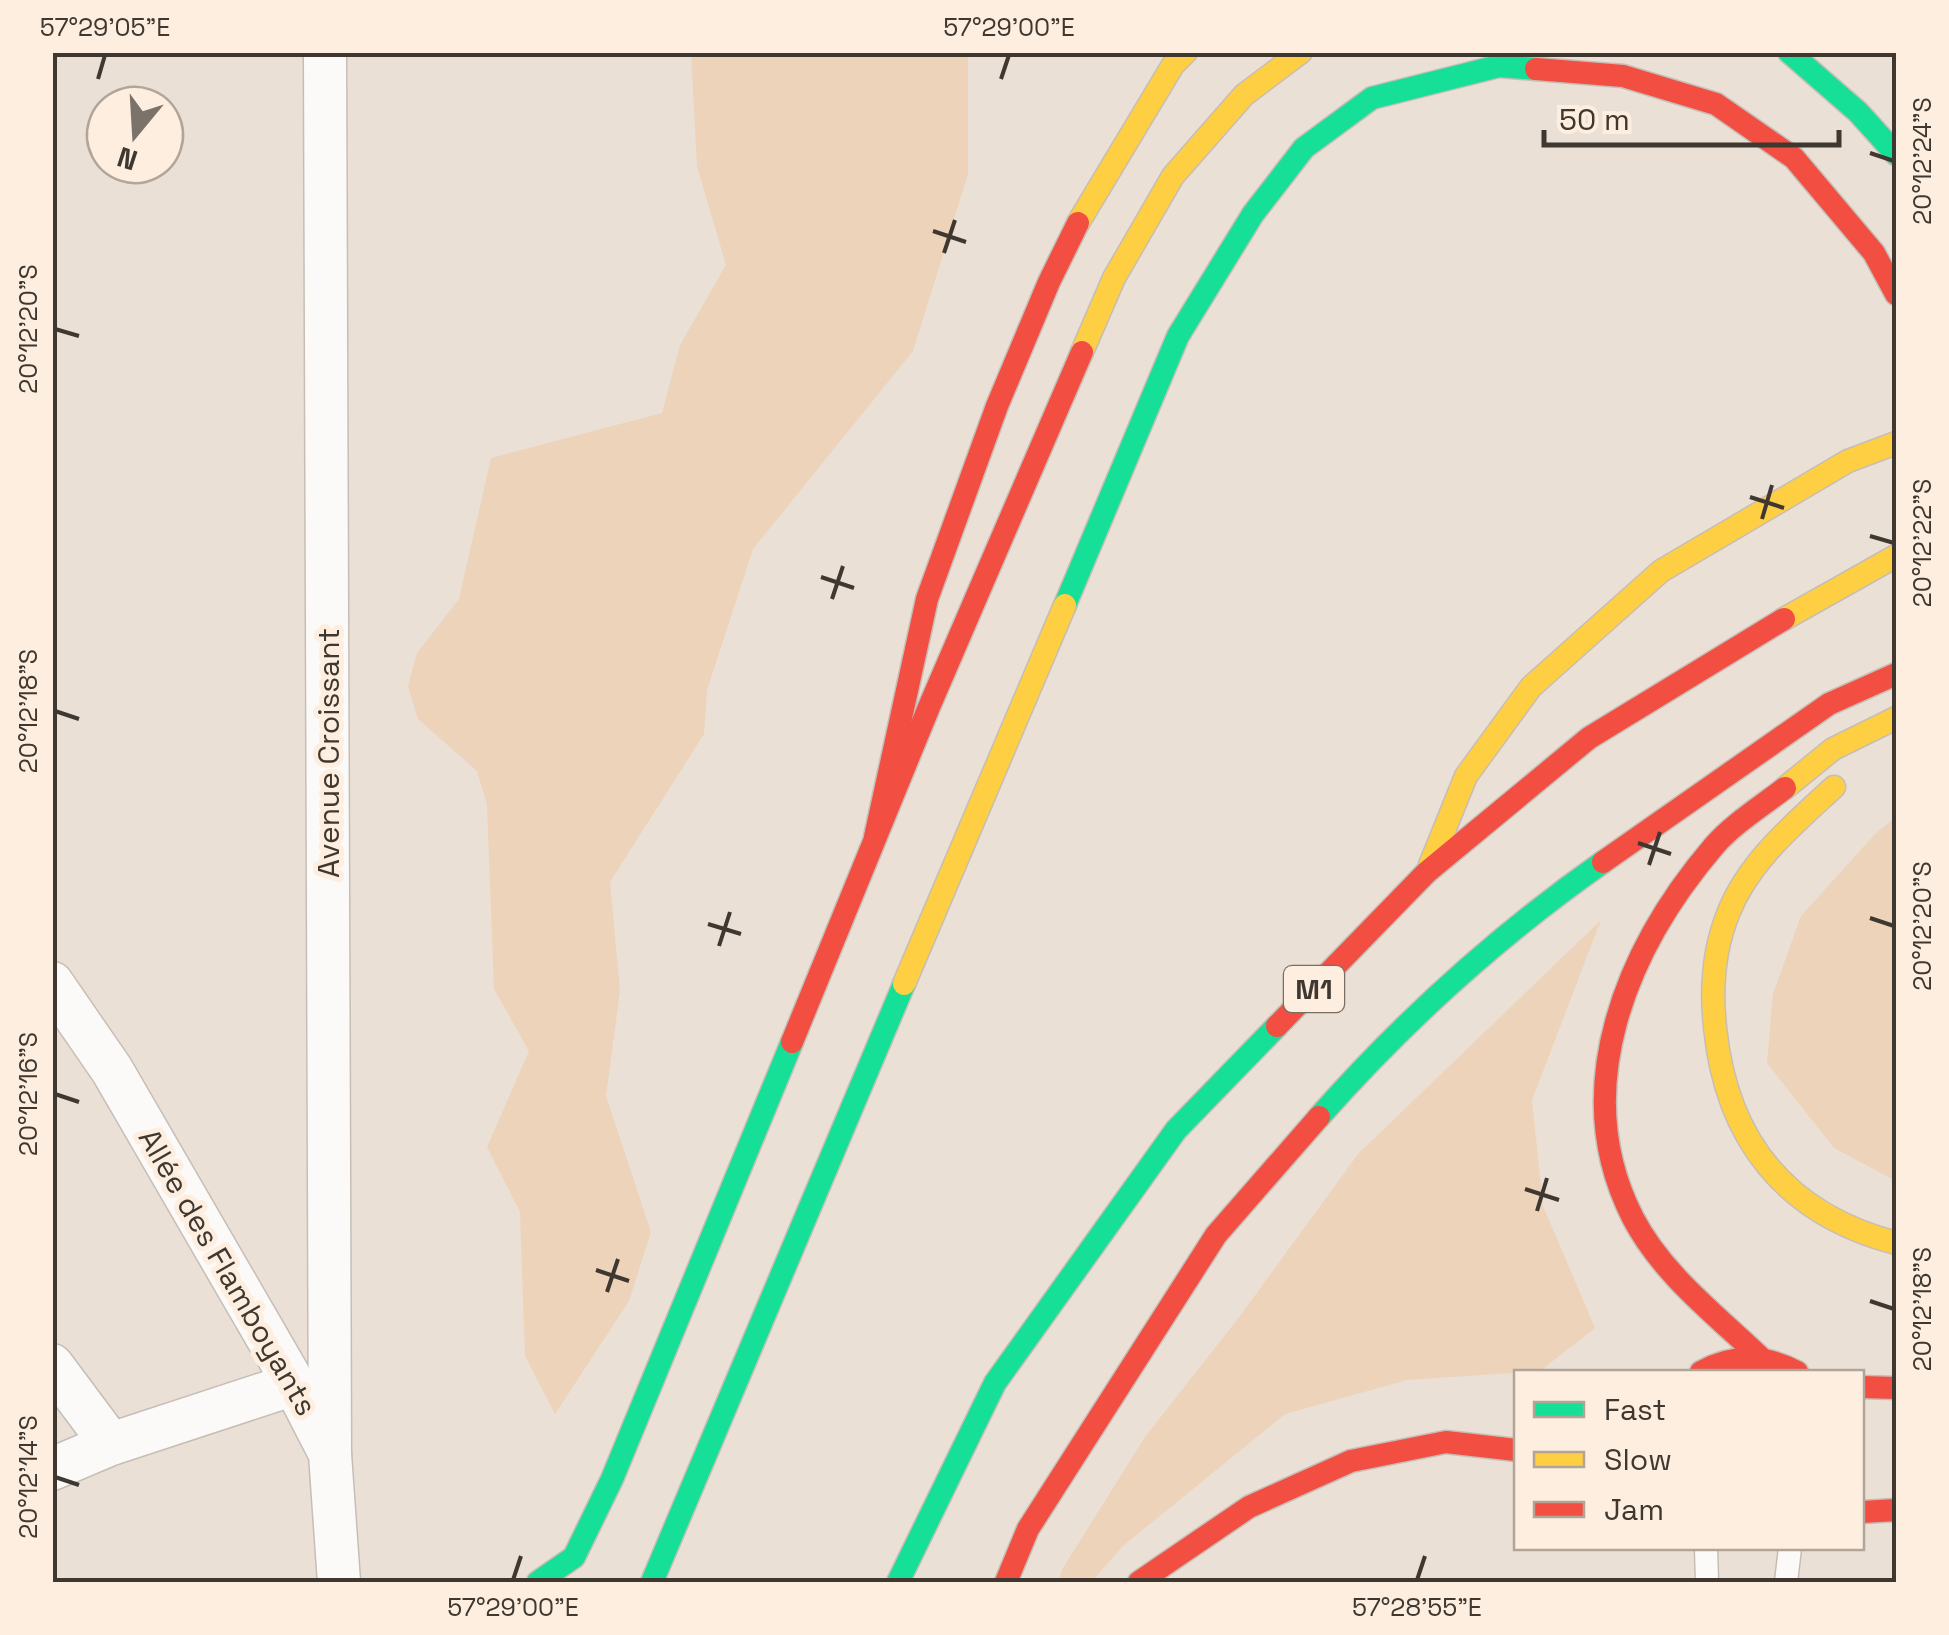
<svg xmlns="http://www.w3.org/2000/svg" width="1949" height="1635" font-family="'Space Grotesk',sans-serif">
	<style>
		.green { fill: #ecd3ba }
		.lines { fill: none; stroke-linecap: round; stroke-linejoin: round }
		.lane-casing { stroke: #c6beb6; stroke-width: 25 }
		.street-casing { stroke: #c6beb6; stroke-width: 45 }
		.fast-casing { stroke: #c6beb6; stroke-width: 25 }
		.slow-casing { stroke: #c6beb6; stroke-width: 25 }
		.jam-casing { stroke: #c6beb6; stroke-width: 25 }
		.lane { stroke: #fcfaf9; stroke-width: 22 }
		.street { stroke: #fcfaf9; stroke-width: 42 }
		.fast { stroke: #16e098; stroke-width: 22 }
		.slow { stroke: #ffcf43; stroke-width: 22 }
		.jam { stroke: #f24e42; stroke-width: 22 }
		.ticks { fill: none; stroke: #3f3830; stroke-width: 4 }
		.labels { text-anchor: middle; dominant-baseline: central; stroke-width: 10; stroke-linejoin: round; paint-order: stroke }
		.shield { fill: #fdeedf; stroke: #786f64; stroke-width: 2.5 }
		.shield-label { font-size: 28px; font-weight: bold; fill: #3f3830 }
		.street-label { font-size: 30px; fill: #3f3830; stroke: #fdeedf }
		.neatline { fill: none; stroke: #3f3830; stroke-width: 4 }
		.ticks-label { font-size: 25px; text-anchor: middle; fill: #3f3830 }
	</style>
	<rect width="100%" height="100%" fill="#eae0d6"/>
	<g class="green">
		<polygon points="691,53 968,53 968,174 913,351 753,549 707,690 704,734 610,882 620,991 606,1096 651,1232 629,1301 555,1414 525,1356 520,1212 487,1147 529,1051 494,989 487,804 477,771 418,719 408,686 417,653 459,599 491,458 662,413 680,345 726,265 697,166"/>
		<polygon points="1896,817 1896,1181 1834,1148 1767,1063 1773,994 1801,916 1876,833"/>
		<polygon points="1601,920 1532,1100 1543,1206 1595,1328 1540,1371 1407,1380 1285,1414 1123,1546 1091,1582 1058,1582 1063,1568 1145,1437 1240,1316 1358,1154"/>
	</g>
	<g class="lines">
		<g class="lane-casing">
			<g id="lane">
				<polyline points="1706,1548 1707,1582"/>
				<polyline points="1786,1582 1790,1548"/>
			</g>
		</g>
		<g class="street-casing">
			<g id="street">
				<polyline points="325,52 330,1454"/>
				<polyline points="52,983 112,1070 294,1384 330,1454 339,1582"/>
				<polyline points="52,1365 111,1444"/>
				<polyline points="52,1469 111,1444 294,1384"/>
			</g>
		</g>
		<g class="fast-casing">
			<g id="fast">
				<polyline points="1789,52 1858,112 1896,154"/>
				<polyline points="1065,605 1178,336 1253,214 1304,148 1372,98 1499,66 1536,69"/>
				<path d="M 1319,1117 C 1403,1022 1499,935 1603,862"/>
				<polyline points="538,1582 574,1557 612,1479 792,1042"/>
				<polyline points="652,1582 904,984"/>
				<polyline points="898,1582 995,1383 1176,1130 1277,1026"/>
			</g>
		</g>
		<g class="slow-casing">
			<g id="slow">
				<polyline points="1078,223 1173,65 1186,52"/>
				<polyline points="1082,352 1114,278 1173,176 1244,95 1301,52"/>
				<polyline points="1784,619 1896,556"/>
				<path d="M 1834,787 C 1794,824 1748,862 1728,914 C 1714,949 1711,990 1715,1027 C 1726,1139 1785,1214 1896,1243"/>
				<polyline points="1785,788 1833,749 1896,718"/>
				<polyline points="1430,865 1466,776 1531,687 1661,571 1848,461 1896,443"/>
				<polyline points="904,984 1065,605"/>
			</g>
		</g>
		<g class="jam-casing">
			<g id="jam">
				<polyline points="1536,69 1623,76 1716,104 1794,158 1874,253 1896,294"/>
				<polyline points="875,837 927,599 997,406 1049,282 1078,223"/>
				<polyline points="1603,862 1829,704 1896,674"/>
				<polyline points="1277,1026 1427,872 1589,738 1784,619"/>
				<polyline points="792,1042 929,707 1082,352"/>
				<path d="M 1761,1358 C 1716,1315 1662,1274 1633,1218 C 1567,1089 1627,948 1714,846 C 1733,824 1762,806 1785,788"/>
				<path d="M 1701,1372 C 1733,1354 1765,1355 1797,1372"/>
				<polyline points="1862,1387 1896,1388"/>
				<polyline points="1862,1512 1896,1510"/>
				<polyline points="1006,1582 1028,1529 1216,1235 1319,1117"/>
				<polyline points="1139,1582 1249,1507 1351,1461 1446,1442 1516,1450"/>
			</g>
		</g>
		<use href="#lane" class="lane"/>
		<use href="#street" class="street"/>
		<use href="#fast" class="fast"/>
		<use href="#slow" class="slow"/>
		<use href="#jam" class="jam"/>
	</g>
	<path class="ticks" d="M 98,79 L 105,55M 1001,79 L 1009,55M 1870,153 L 1894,161M 933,231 L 966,242M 944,253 L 955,220M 55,329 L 79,336M 1750,497 L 1784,508M 1762,519 L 1772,485M 1870,536 L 1894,543M 821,577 L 854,588M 832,599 L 843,566M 55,711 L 79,719M 1638,843 L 1671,854M 1649,865 L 1660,832M 1870,918 L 1894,926M 708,924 L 741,934M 719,946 L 730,912M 55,1094 L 79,1102M 1525,1189 L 1559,1200M 1537,1211 L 1547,1178M 596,1270 L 629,1281M 607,1292 L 618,1259M 1870,1301 L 1894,1309M 55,1477 L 79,1485M 513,1580 L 521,1556M 1417,1580 L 1425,1556"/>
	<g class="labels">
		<rect class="shield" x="1284" y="966" width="60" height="46" rx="8"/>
		<g class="shield-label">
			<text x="1314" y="989">M1</text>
		</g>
		<g class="street-label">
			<text transform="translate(328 753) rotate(-90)">Avenue Croissant</text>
			<text transform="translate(228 1272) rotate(60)">Allée des Flamboyants</text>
		</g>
	</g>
	<rect width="1949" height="1635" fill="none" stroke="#fdeedf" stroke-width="110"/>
	<rect x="1514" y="1370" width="350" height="180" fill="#fdeedf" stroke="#b1a599" stroke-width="2.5"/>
	<rect x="1534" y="1402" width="50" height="15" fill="#16e098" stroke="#b1a599" stroke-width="2.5"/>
	<text x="1604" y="1420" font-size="30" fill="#3f3830">Fast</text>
	<rect x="1534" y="1452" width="50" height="15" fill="#ffcf43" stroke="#b1a599" stroke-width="2.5"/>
	<text x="1604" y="1470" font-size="30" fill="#3f3830">Slow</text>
	<rect x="1534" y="1502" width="50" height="15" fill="#f24e42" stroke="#b1a599" stroke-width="2.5"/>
	<text x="1604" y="1520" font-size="30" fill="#3f3830">Jam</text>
	<g transform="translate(135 135) rotate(198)"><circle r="48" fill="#fdeedf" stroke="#b1a599" stroke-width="2.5"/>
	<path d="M0-8L18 38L0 25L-18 38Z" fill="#7b736a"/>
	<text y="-15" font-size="28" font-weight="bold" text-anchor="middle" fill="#3f3830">N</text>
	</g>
	<path d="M1544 130v15h295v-15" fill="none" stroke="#3f3830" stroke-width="5"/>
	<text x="1559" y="130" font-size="30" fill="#3f3830" stroke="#fdeedf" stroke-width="8" paint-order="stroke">50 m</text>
	<rect x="55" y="55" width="1839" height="1525" class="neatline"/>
	<g class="ticks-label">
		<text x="105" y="36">57°29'05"E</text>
		<text x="1009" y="36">57°29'00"E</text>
		<text transform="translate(1922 161) rotate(-90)" y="9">20°12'24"S</text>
		<text transform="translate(28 329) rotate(-90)" y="9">20°12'20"S</text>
		<text transform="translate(1922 543) rotate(-90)" y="9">20°12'22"S</text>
		<text transform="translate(28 711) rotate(-90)" y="9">20°12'18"S</text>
		<text transform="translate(1922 926) rotate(-90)" y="9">20°12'20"S</text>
		<text transform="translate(28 1094) rotate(-90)" y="9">20°12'16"S</text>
		<text transform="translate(1922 1309) rotate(-90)" y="9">20°12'18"S</text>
		<text transform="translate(28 1477) rotate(-90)" y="9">20°12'14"S</text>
		<text x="513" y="1616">57°29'00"E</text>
		<text x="1417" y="1616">57°28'55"E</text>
	</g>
</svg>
